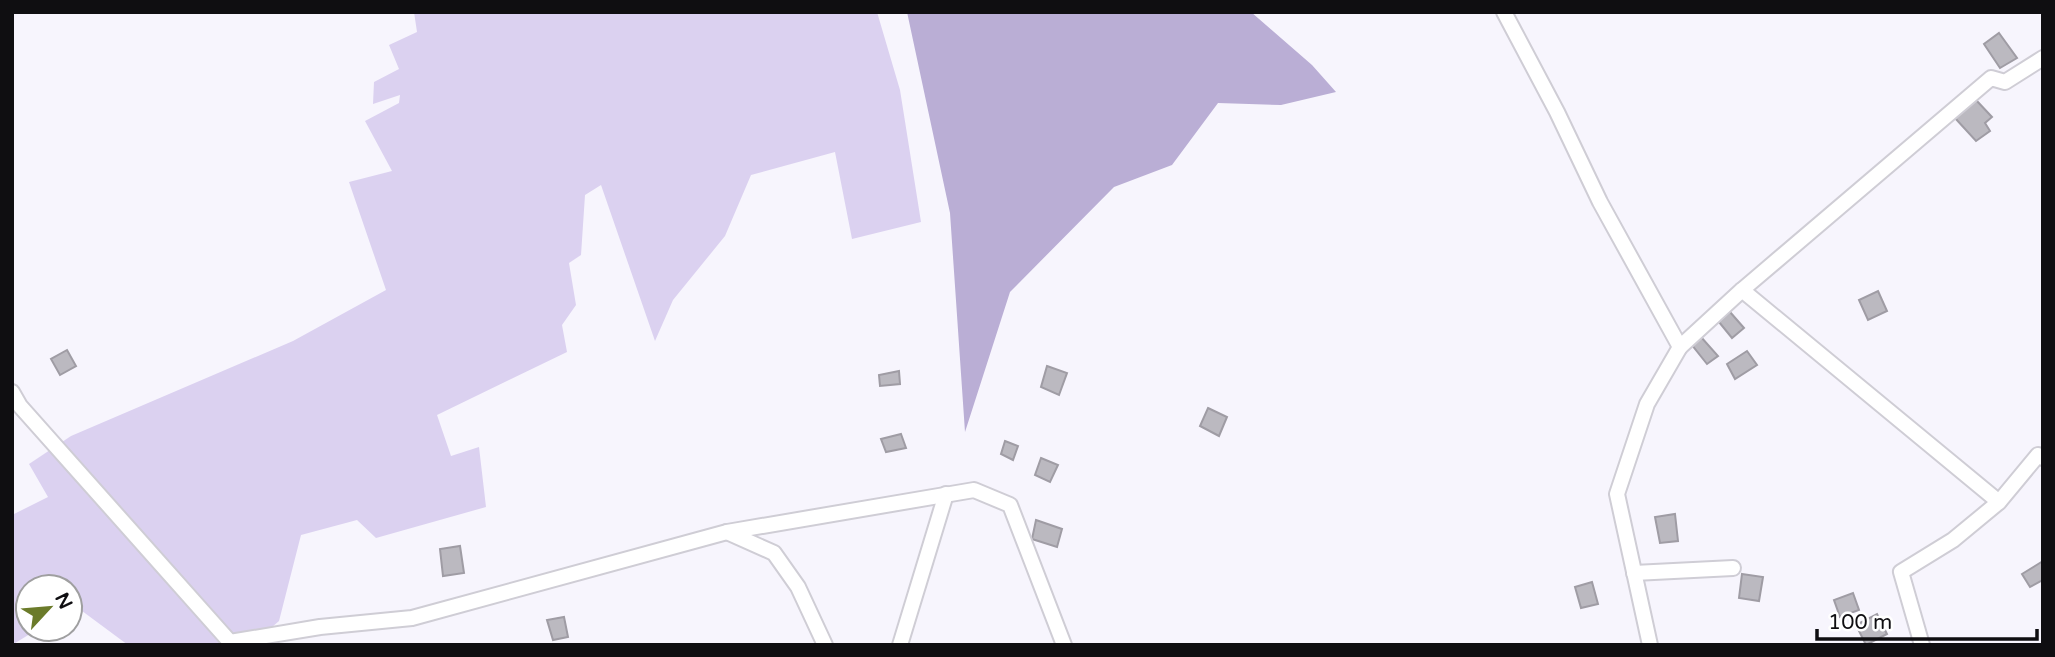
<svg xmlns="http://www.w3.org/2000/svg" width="2055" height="657" font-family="'Varela Round',sans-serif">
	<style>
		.green { fill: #dbd1f0 }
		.water { fill: #baaed5 }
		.building { fill: #bbb9c0; stroke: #9f9ca4; stroke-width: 2 }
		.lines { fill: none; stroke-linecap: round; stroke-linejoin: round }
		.minor-casing { stroke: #cfcdd5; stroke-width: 18 }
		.minor { stroke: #fff; stroke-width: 14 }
	</style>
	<rect width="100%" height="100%" fill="#f7f5fd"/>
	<polygon class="green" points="414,12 877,12 900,90 921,222 852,239 835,152 751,175 725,236 673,300 655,341 601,185 585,195 581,255 569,263 576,305 562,325 567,352 437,415 451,456 479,447 486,507 376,538 357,520 301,535 279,621 251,645 128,645 74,605 70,608 70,587 28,587 28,629 38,629 12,645 12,515 48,497 29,464 71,436 293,341 386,290 349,182 392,171 365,121 399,103 400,95 373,104 374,82 399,69 389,45 417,32"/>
	<polygon class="water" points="907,12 1251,12 1312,65 1336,92 1281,105 1218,103 1172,165 1114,187 1010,292 965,432 950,213"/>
	<g class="building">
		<polygon points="1999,33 2017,58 2000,68 1984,44"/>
		<polygon points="1976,100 1992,117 1985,123 1990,131 1976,141 1955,118"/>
		<polygon points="1878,291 1887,311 1868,320 1859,300"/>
		<polygon points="1730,312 1744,328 1732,338 1719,322"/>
		<polygon points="1701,337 1718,356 1707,364 1692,345"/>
		<polygon points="67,350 76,366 60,375 51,359"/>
		<polygon points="1747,351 1757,365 1735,379 1727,364"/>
		<polygon points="1047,366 1067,373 1059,395 1041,387"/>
		<polygon points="899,371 900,384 880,386 879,375"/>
		<polygon points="1208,408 1227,417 1219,436 1200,426"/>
		<polygon points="901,434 906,448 886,452 881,439"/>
		<polygon points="1005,441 1018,446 1013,460 1001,454"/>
		<polygon points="1041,458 1058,465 1050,482 1035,475"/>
		<polygon points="1675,514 1678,541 1660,543 1655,517"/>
		<polygon points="1036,520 1062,529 1057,547 1032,539"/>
		<polygon points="460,546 464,573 443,576 440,549"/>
		<polygon points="2043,561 2043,580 2030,587 2022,574"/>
		<polygon points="1742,574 1763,577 1759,601 1739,598"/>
		<polygon points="1592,582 1598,604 1581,608 1575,587"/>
		<polygon points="1853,593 1859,610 1840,617 1834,600"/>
		<polygon points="1877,614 1887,634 1866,645 1856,625"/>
		<polygon points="564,617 568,637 553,640 547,620"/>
	</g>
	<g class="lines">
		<g class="minor-casing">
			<g id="minor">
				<polyline points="1504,12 1557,112 1600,202 1680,347 1647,404 1617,494 1650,645"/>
				<polyline points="1742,290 1991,78 2005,82 2043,58"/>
				<polyline points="1680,347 1742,290 1999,502 2038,455 2043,458"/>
				<polyline points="12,392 20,406 230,642 320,627 412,618 727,532 974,490 1010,505 1064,645"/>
				<polyline points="727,532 774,553 798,587 825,645"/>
				<polyline points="1634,573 1733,568"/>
				<polyline points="900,645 946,494"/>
				<polyline points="1922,645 1901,572 1953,540 1999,502"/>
			</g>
		</g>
		<use href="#minor" class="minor"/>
	</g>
	<rect width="2055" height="657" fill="none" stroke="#0f0e11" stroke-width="28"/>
	<g transform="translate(49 608) rotate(64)"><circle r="33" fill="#ffffff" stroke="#9f9fa0" stroke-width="2"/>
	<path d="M0-5L12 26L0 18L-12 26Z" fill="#6b7b2a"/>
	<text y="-10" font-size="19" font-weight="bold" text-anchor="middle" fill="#0f0e11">N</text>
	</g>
	<path d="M1817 629v10h220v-10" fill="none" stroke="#0f0e11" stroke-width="3.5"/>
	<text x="1828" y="629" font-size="21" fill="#0f0e11" stroke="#ffffff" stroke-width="5" paint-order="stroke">100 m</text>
</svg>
